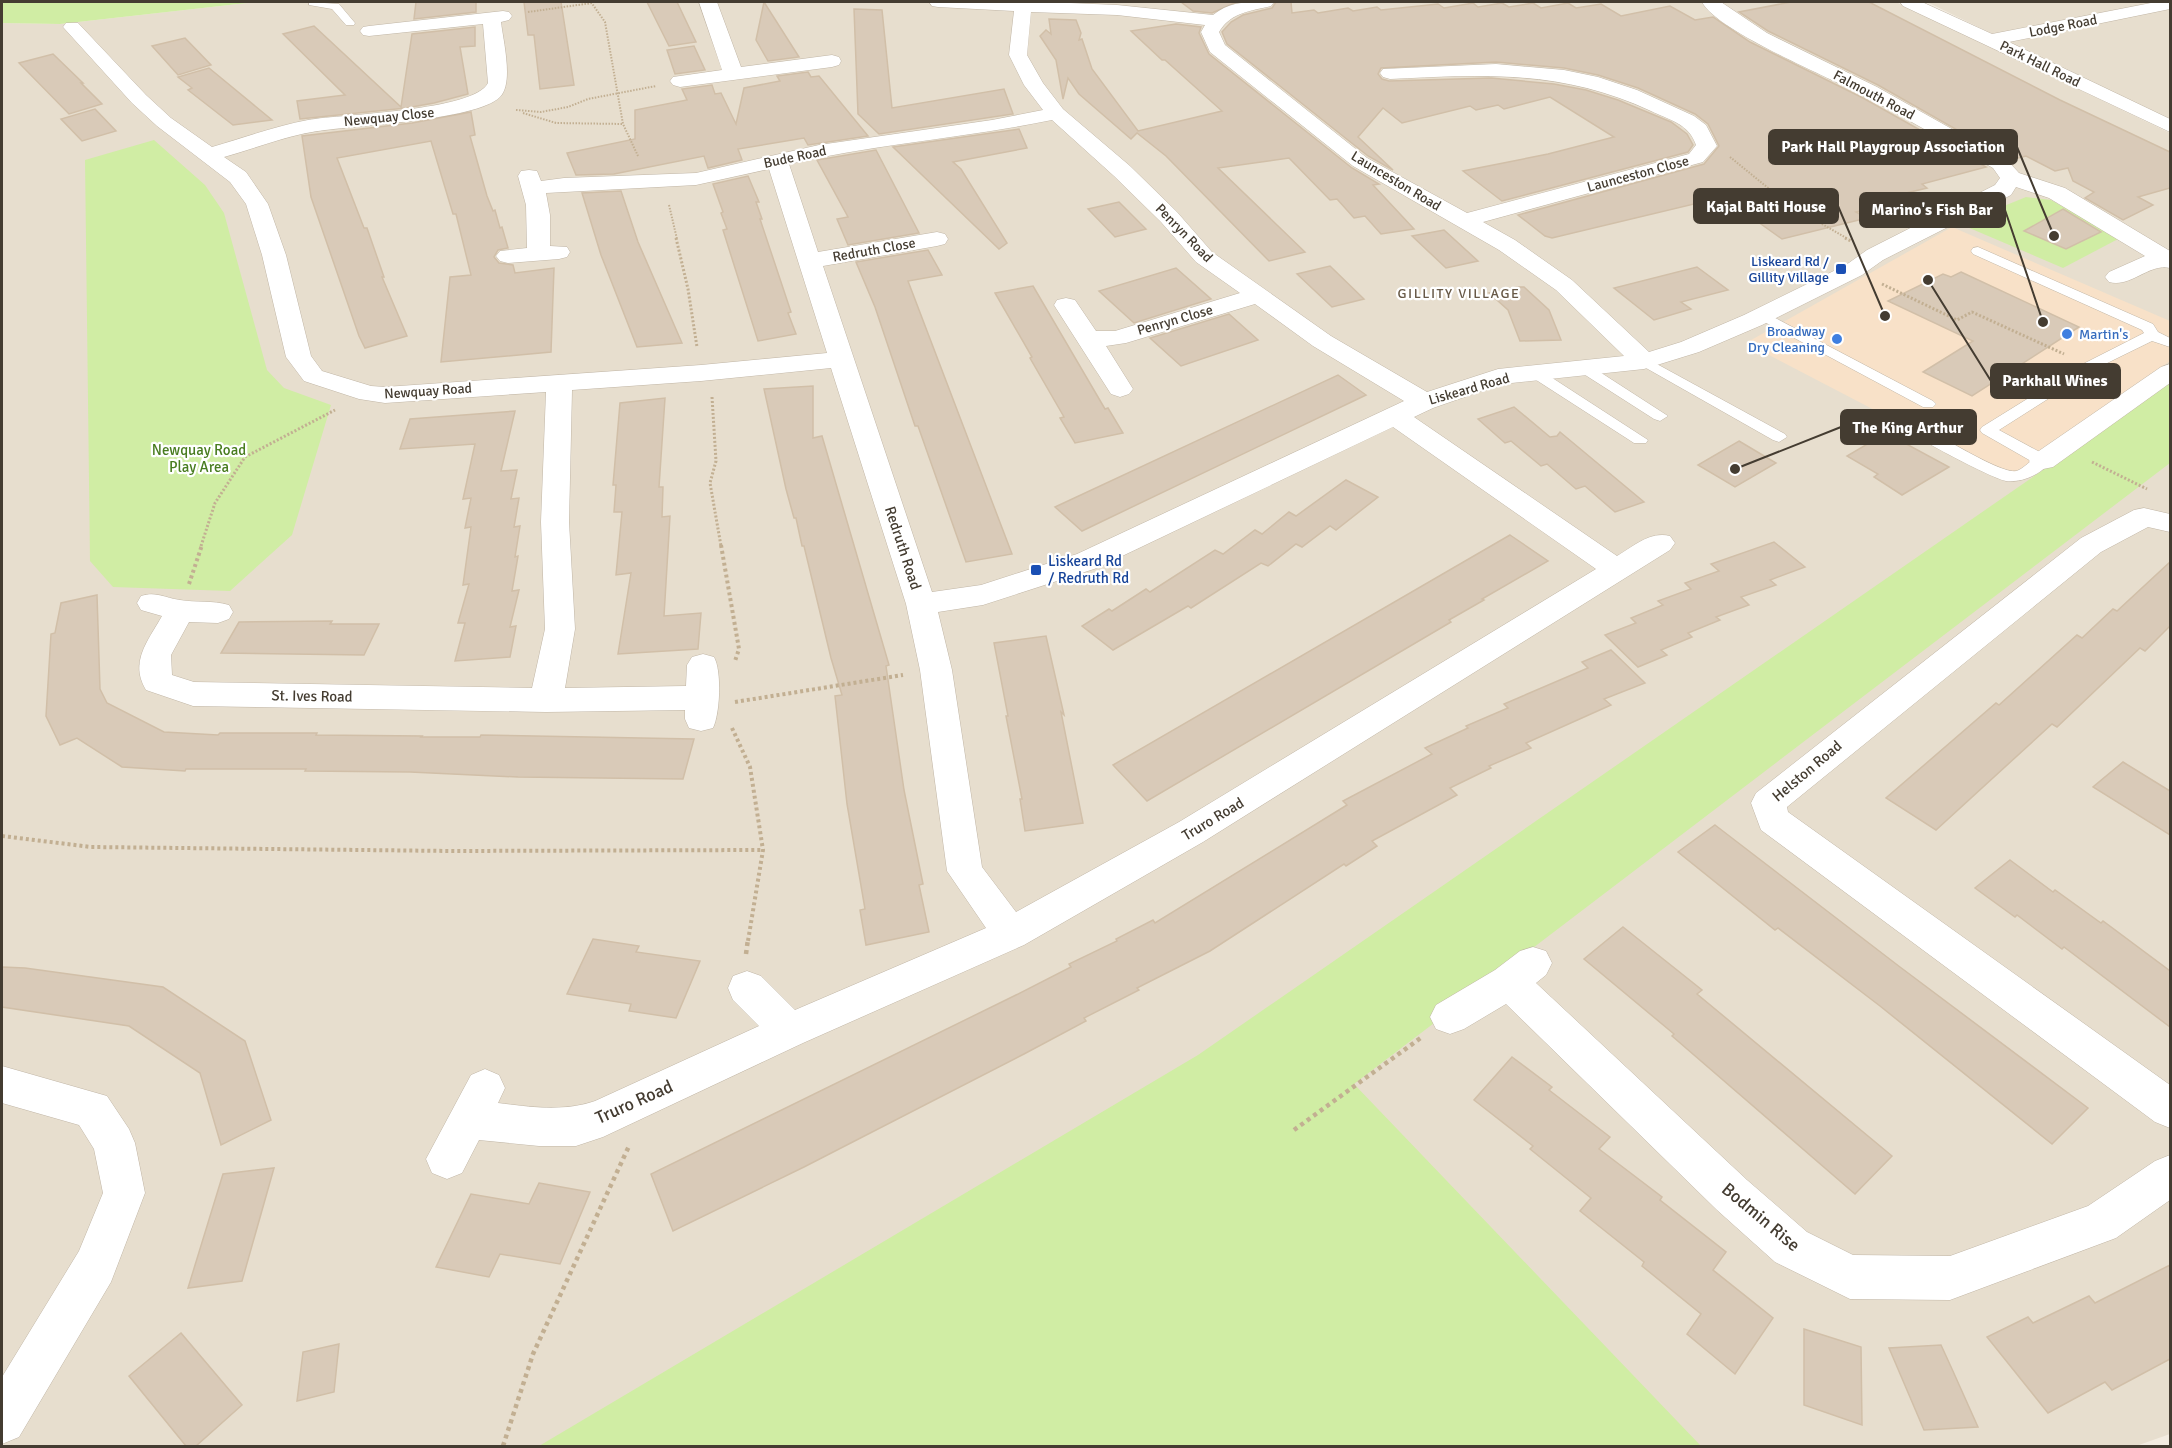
<svg xmlns="http://www.w3.org/2000/svg" width="2172" height="1448" font-family="Signika,sans-serif">
	<style>
		.residential { fill: #e7dece }
		.commercial { fill: #f8e1c8 }
		.green { fill: #d0eda4 }
		.building { fill: #d9cab8; stroke: #d1bfa8; stroke-width: 1.5 }
		.lines { fill: none; stroke-linecap: round; stroke-linejoin: round }
		.service-casing { stroke: #c1b6a6; stroke-width: 1 }
		.minor-casing { stroke: #c1b6a6; stroke-width: 1 }
		.path-far3 { stroke: #c2af92; stroke-width: 2; stroke-dasharray: 1.5 1.5; stroke-linecap: butt }
		.path-far2 { stroke: #c2af92; stroke-width: 3; stroke-dasharray: 2 2; stroke-linecap: butt }
		.path-far1 { stroke: #c2af92; stroke-width: 4; stroke-dasharray: 3 3; stroke-linecap: butt }
		.path { stroke: #c2af92; stroke-width: 4.5; stroke-dasharray: 4 4; stroke-linecap: butt }
		.service { fill: #fff; fill-rule: evenodd }
		.minor { fill: #fff; fill-rule: evenodd }
		.transit-dot { fill: #1a4fb4; stroke: #fff; stroke-width: 2 }
		.shop-dot { fill: #3f7fe0; stroke: #fff; stroke-width: 2 }
		.labels { text-anchor: middle; dominant-baseline: central; stroke-width: 4.5; stroke-linejoin: round; paint-order: stroke }
		.far-street-label { font-size: 14px; fill: #443c31; stroke: #fff }
		.far-transit-label { font-size: 14px; fill: #164399; stroke: #fff; text-anchor: end }
		.far-neighbourhood-label { font-size: 14px; letter-spacing: 1.5px; fill: #685947; stroke: #fff }
		.far-shop-label { font-size: 14px; fill: #366cbe; stroke: #fff; text-anchor: end }
		.park-label { font-size: 15px; fill: #487c1f; stroke: #fff }
		.street-label { font-size: 15px; fill: #443c31; stroke: #fff }
		.transit-label { font-size: 15px; fill: #164399; stroke: #fff; text-anchor: start }
		.near-street-label { font-size: 18px; fill: #443c31; stroke: #fff }
		.leader { fill: none; stroke: #443c31; stroke-width: 2 }
		.callout-dot { fill: #443c31; stroke: #fff; stroke-width: 2 }
		.callout { fill: #443c31; stroke: #443c31; stroke-width: 2 }
		.callout-label { font-size: 16px; text-anchor: middle; font-weight: bold; fill: #fff }
	</style>
	<rect width="100%" height="100%" fill="#f3ece1"/>
	<g class="residential">
		<polygon points="257,2 1896,2 2170,133 2170,1434 2136,1446 2,1446 2,23 60,24"/>
		<polygon points="1927,2 2170,2 2170,120 2161,116"/>
	</g>
	<polygon class="commercial" points="1952,227 2170,321 2170,361 2007,479 1746,343"/>
	<g class="green">
		<polygon points="2,2 257,2 60,24 2,23"/>
		<polygon points="154,140 205,185 224,213 267,370 284,388 331,405 292,535 230,591 113,587 90,561 85,160"/>
		<polygon points="2026,197 2051,200 2120,238 2063,268 1960,224"/>
		<polygon points="2170,382 2170,463 1354,1084 1701,1446 539,1446 1198,1055"/>
	</g>
	<g class="building">
		<polygon points="416,2 476,2 476,12 414,19"/>
		<polygon points="524,2 561,2 574,85 540,89 534,35 528,35"/>
		<polygon points="647,2 677,2 696,42 669,46"/>
		<polygon points="764,2 799,57 768,61 756,40"/>
		<polygon points="1181,2 1237,2 1212,13 1193,11"/>
		<polygon points="1276,2 1291,2 1292,13 1314,10 1318,13 1348,8 1353,11 1377,7 1381,10 1438,4 1444,8 1473,3 1478,7 1502,3 1509,7 1533,3 1541,8 1568,3 1576,8 1601,4 1621,16 1670,6 1695,20 1713,17 1750,42 1863,98 1986,167 1922,184 1927,188 1889,197 1896,202 1856,212 1867,218 1782,239 1723,197 1552,238 1545,236 1518,215 1704,164 1719,146 1708,124 1695,114 1638,88 1598,75 1564,68 1496,62 1381,68 1378,74 1382,79 1389,81 1491,78 1554,84 1586,90 1618,100 1671,122 1687,134 1693,145 1688,152 1502,201 1463,171 1548,154 1614,137 1550,97 1504,109 1498,105 1476,110 1470,106 1402,123 1383,108 1358,137 1393,170 1368,156 1227,44 1222,32 1231,22 1243,15 1272,8"/>
		<polygon points="1791,2 1869,2 2060,100 2170,152 2170,188 2138,197 2153,205 2123,220 2085,198 2094,192 2073,181 2068,168 2055,171 2026,156 2010,160 1878,85 1768,31 1739,12"/>
		<polygon points="854,9 882,10 892,108 1004,89 1013,114 879,134 858,114"/>
		<polygon points="1049,19 1076,20 1081,33 1079,40 1082,39 1092,69 1138,131 1222,111 1165,60 1162,60 1131,31 1176,24 1201,27 1199,33 1209,54 1352,168 1379,184 1373,185 1414,229 1381,234 1365,216 1354,218 1337,199 1330,200 1289,158 1218,168 1305,252 1269,261 1166,156 1137,133 1131,139 1079,94 1068,78 1063,99 1056,60 1040,36 1046,30 1051,34"/>
		<polygon points="314,26 401,107 412,34 475,27 475,46 460,47 468,94 434,103 406,108 300,119 297,101 345,95 283,34"/>
		<polygon points="185,38 211,65 178,75 152,46"/>
		<polygon points="694,46 705,70 675,74 667,50"/>
		<polygon points="53,54 83,83 81,83 102,104 69,114 19,63"/>
		<polygon points="209,68 272,120 233,125 188,90 192,88 178,77"/>
		<polygon points="808,72 811,77 819,76 868,136 808,145 804,138 738,149 742,160 708,168 704,156 614,174 576,175 567,153 635,139 635,110 687,100 682,89 712,85 715,94 721,93 736,124 744,88 780,81 777,76"/>
		<polygon points="95,109 116,131 82,141 61,119"/>
		<polygon points="471,112 475,135 470,136 487,196 493,211 495,210 500,228 502,227 508,248 498,250 494,257 499,263 513,265 515,273 554,268 551,352 441,362 450,277 471,275 456,214 453,214 431,141 337,158 364,228 367,228 384,277 382,277 407,336 365,348 359,336 311,197 302,136 412,123"/>
		<polygon points="1019,129 1027,148 953,162 961,169 1007,243 999,249 893,147"/>
		<polygon points="876,150 919,233 848,245 837,219 848,217 817,160"/>
		<polygon points="748,176 759,202 756,202 762,219 760,219 791,312 788,313 796,334 758,341 723,230 727,229 721,213 723,212 713,184"/>
		<polygon points="621,191 638,242 682,343 637,347 601,255 582,193"/>
		<polygon points="1119,202 1146,229 1115,237 1088,209"/>
		<polygon points="2063,209 2101,232 2066,249 2024,231"/>
		<polygon points="1444,230 1478,261 1446,268 1412,236"/>
		<polygon points="928,250 942,275 908,281 1012,554 966,562 918,426 915,426 875,307 856,262"/>
		<polygon points="1330,266 1364,299 1332,307 1297,274"/>
		<polygon points="1697,267 1728,290 1681,302 1691,309 1654,320 1614,288"/>
		<polygon points="1176,268 1211,299 1134,323 1099,291"/>
		<polygon points="1961,272 2079,327 1972,396 1923,372 1973,341 1888,301 1943,274 1951,277"/>
		<polygon points="1033,286 1105,409 1108,408 1123,433 1075,443 1060,418 1064,417 1030,358 1032,357 995,293"/>
		<polygon points="1517,287 1524,287 1549,310 1561,340 1520,341 1508,310 1489,293"/>
		<polygon points="1229,314 1258,340 1181,366 1150,338"/>
		<polygon points="1338,375 1366,395 1082,531 1055,507"/>
		<polygon points="813,386 813,438 822,436 889,665 886,666 904,790 923,884 919,885 929,932 866,945 860,910 865,909 847,804 835,696 842,695 831,658 804,546 802,546 796,518 794,518 786,489 764,389"/>
		<polygon points="665,398 659,487 663,487 662,517 670,516 664,616 701,613 698,649 618,654 631,573 616,575 622,512 614,512 616,485 613,485 620,403"/>
		<polygon points="1514,407 1550,437 1557,436 1560,432 1644,502 1615,512 1585,486 1576,489 1547,464 1541,466 1511,441 1505,443 1478,419"/>
		<polygon points="515,411 501,471 517,470 511,499 519,498 514,527 520,526 515,557 518,556 512,591 519,590 510,627 516,626 510,657 455,661 465,623 458,623 469,584 463,585 471,527 465,528 471,498 463,499 475,444 400,449 410,419"/>
		<polygon points="1886,433 1949,467 1902,495 1874,477 1878,474 1847,456"/>
		<polygon points="1739,441 1776,463 1735,487 1698,465"/>
		<polygon points="1346,480 1378,497 1336,530 1330,526 1302,547 1296,544 1268,566 1261,563 1191,608 1188,606 1113,650 1082,626 1109,609 1112,611 1146,589 1150,592 1215,550 1223,554 1255,530 1262,534 1289,512 1296,516"/>
		<polygon points="1510,535 1548,561 1482,599 1484,600 1449,620 1451,622 1147,801 1113,765"/>
		<polygon points="1774,542 1805,567 1770,580 1776,585 1741,597 1749,605 1716,617 1720,620 1688,633 1692,637 1661,650 1667,655 1638,667 1605,635 1636,623 1631,618 1663,605 1658,601 1691,589 1685,583 1719,571 1711,564"/>
		<polygon points="2170,562 2170,626 2145,651 2140,648 2057,727 2052,724 1936,830 1886,798 1996,703 1999,705 2077,635 2082,638 2113,609 2117,611"/>
		<polygon points="97,595 100,689 107,703 164,732 218,735 220,733 317,733 316,735 422,736 421,737 480,737 481,735 694,739 683,779 518,777 410,772 305,771 306,769 186,769 185,771 122,767 77,738 60,745 46,716 51,634 55,633 61,603"/>
		<polygon points="332,621 330,624 379,624 364,655 221,653 239,622"/>
		<polygon points="1046,636 1064,715 1061,712 1083,823 1025,831 1020,799 1022,799 1006,716 1008,716 994,643"/>
		<polygon points="1611,650 1645,683 1604,699 1611,705 1526,743 1531,748 1489,766 1491,768 1450,788 1457,795 1372,841 1377,846 1346,866 1344,864 1210,951 1137,988 1139,990 1084,1018 1086,1021 1024,1054 804,1167 673,1231 651,1174 1016,995 1071,967 1069,964 1117,941 1116,939 1153,920 1155,923 1347,805 1343,801 1432,754 1425,748 1468,728 1466,726 1508,708 1504,704 1588,668 1582,662"/>
		<polygon points="2123,762 2170,791 2170,835 2093,787"/>
		<polygon points="1715,825 1900,967 2088,1108 2052,1144 1880,1006 1778,928 1775,930 1678,852"/>
		<polygon points="2010,860 2053,892 2055,890 2101,923 2103,921 2170,971 2170,1027 2064,947 2062,949 2017,915 2015,917 1975,888"/>
		<polygon points="1623,927 1702,990 1697,994 1892,1156 1855,1194 1672,1036 1674,1034 1584,959"/>
		<polygon points="593,939 639,946 636,952 700,961 676,1018 629,1011 631,1004 567,994"/>
		<polygon points="2,967 25,968 163,987 245,1041 271,1120 221,1145 200,1073 129,1026 2,1007"/>
		<polygon points="1512,1057 1552,1087 1549,1090 1610,1137 1599,1149 1662,1197 1660,1200 1726,1252 1713,1270 1773,1318 1735,1374 1687,1334 1701,1314 1642,1266 1644,1262 1580,1211 1591,1198 1530,1149 1533,1146 1474,1100"/>
		<polygon points="274,1168 242,1281 188,1288 223,1174"/>
		<polygon points="539,1183 590,1192 560,1264 500,1254 489,1277 436,1267 471,1194 529,1204"/>
		<polygon points="2170,1265 2170,1359 2112,1390 2105,1382 2048,1413 1987,1337 2028,1317 2033,1323 2089,1296 2095,1303"/>
		<polygon points="1804,1329 1861,1347 1862,1425 1804,1405"/>
		<polygon points="181,1333 242,1405 196,1446 186,1446 129,1376"/>
		<polygon points="339,1344 334,1392 297,1401 303,1352"/>
		<polygon points="1941,1345 1952,1369 1978,1427 1924,1430 1889,1348"/>
	</g>
	<g class="lines">
		<g class="service-casing">
			<g id="service">
				<polygon points="309,2 339,4 355,23 354,25 346,25 332,9 309,5"/>
				<path d="M 1978,247 L 2153,324 L 2158,332 L 2170,338 L 2170,347 L 2152,341 L 2095,369 L 1999,430 L 2049,457 L 2051,461 C 2042,474 2022,483 2006,481 C 1990,478 1896,428 1887,416 L 1895,411 L 1901,413 C 1919,423 2000,475 2016,471 C 2021,470 2027,464 2031,461 L 1982,433 L 1980,430 L 1982,427 L 2085,363 L 2144,333 L 2142,330 L 1973,254 L 1971,251 L 1973,248 Z"/>
				<polygon points="1762,311 1933,401 1936,404 1933,407 1923,407 1757,318 1755,315"/>
				<polygon points="1644,357 1785,434 1787,437 1779,442 1773,440 1639,364 1637,361 1639,358"/>
				<polygon points="1584,363 1589,365 1668,416 1660,421 1654,419 1579,371 1576,368 1579,365"/>
				<polygon points="1535,368 1540,370 1648,440 1646,443 1634,443 1530,376 1527,373 1530,370"/>
			</g>
		</g>
		<g class="minor-casing">
			<g id="minor">
				<polygon points="699,2 717,2 741,67 832,55 839,57 841,61 839,65 832,67 680,87 673,85 670,81 673,77 722,70"/>
				<path d="M 929,2 L 1046,2 L 1117,5 L 1213,15 C 1231,0 1251,2 1274,2 L 1271,6 C 1251,11 1231,12 1219,32 L 1225,45 L 1367,158 L 1467,213 L 1689,154 L 1696,145 C 1689,124 1670,120 1651,111 C 1563,70 1484,74 1390,79 L 1383,77 L 1380,73 L 1383,69 L 1496,64 L 1564,70 L 1598,77 L 1637,90 L 1694,116 L 1706,125 L 1717,146 L 1703,162 L 1483,222 L 1515,240 L 1572,280 L 1649,352 L 1681,342 L 1744,315 L 1846,265 L 1867,250 L 1995,185 L 2000,178 L 1993,168 C 1950,144 1908,119 1864,96 C 1830,77 1718,32 1702,2 L 1721,2 L 1767,33 L 1877,87 L 2007,160 L 2019,173 L 2065,188 L 2170,251 L 2170,268 C 2149,263 2131,288 2109,282 L 2105,277 L 2109,272 L 2145,256 L 2049,198 L 2016,187 L 2011,195 L 1883,260 L 1862,275 L 1762,325 L 1699,352 L 1644,369 L 1502,384 L 1433,408 L 1414,417 L 1617,556 C 1634,546 1650,531 1670,536 L 1675,543 L 1670,550 L 1203,842 L 1024,945 L 803,1043 L 603,1137 L 576,1146 L 539,1146 L 479,1140 L 462,1173 L 447,1179 L 432,1173 L 426,1159 L 471,1075 L 485,1069 L 499,1075 L 505,1088 L 498,1103 C 531,1107 563,1112 595,1101 L 759,1026 L 733,1000 L 728,988 L 733,976 L 747,971 L 761,976 L 795,1010 L 986,928 L 947,871 L 920,670 L 906,604 L 831,368 L 701,381 L 572,390 L 569,522 L 575,629 L 565,688 L 686,686 L 687,665 L 692,657 L 703,654 L 714,657 C 722,671 720,714 713,728 L 701,731 L 689,728 L 685,719 L 685,710 L 546,712 L 193,706 L 146,690 C 129,662 148,641 162,616 L 141,610 L 137,603 L 141,596 C 156,591 165,598 180,600 C 196,603 212,600 229,605 L 233,612 L 229,619 L 218,623 L 189,622 L 171,655 L 172,675 L 194,682 L 532,688 L 545,629 L 541,522 L 546,392 L 385,403 L 359,399 L 304,381 L 286,357 L 262,255 L 246,204 L 230,182 L 157,126 L 132,103 L 63,27 L 66,23 L 78,23 L 146,95 L 171,118 L 212,147 C 243,138 276,126 308,120 C 343,114 474,111 488,83 L 483,24 L 369,36 L 363,35 L 360,31 L 363,27 L 369,26 L 503,11 L 509,12 L 512,16 L 509,20 L 501,22 C 503,40 514,83 500,97 C 476,121 350,125 312,132 C 283,137 253,149 224,157 L 246,172 L 268,204 L 286,255 L 311,356 L 322,371 L 371,386 L 385,387 L 701,365 L 827,353 L 769,169 L 696,185 L 546,193 L 550,215 L 550,246 L 567,247 L 570,252 L 567,257 L 559,259 L 508,263 L 500,261 L 496,256 L 500,251 L 527,248 L 526,205 L 518,176 L 521,171 L 529,170 L 537,171 L 541,181 L 564,178 L 696,173 L 819,145 L 992,120 L 1043,110 L 1024,85 L 1009,55 L 1014,11 L 938,7 L 932,6 ZM 1031,12 L 1117,15 L 1205,25 L 1201,32 L 1210,52 L 1353,166 L 1499,250 L 1556,290 L 1624,356 L 1498,369 L 1427,392 L 1331,336 L 1212,252 L 1177,212 L 1130,166 L 1063,109 L 1043,83 L 1027,55 ZM 1052,120 L 1114,176 L 1161,222 L 1196,262 L 1240,293 L 1115,331 L 1096,331 L 1075,300 L 1066,298 L 1057,300 L 1054,305 L 1111,394 L 1120,397 L 1129,394 L 1133,389 L 1106,346 L 1126,343 L 1255,304 L 1313,346 L 1404,401 L 1077,554 L 981,585 L 932,592 L 823,266 L 937,246 L 945,244 L 948,239 L 945,234 L 937,232 L 818,252 L 789,164 C 875,144 965,138 1052,120 ZM 1393,427 L 1596,569 L 1179,822 L 1016,912 L 982,867 L 952,670 L 938,612 L 983,605 L 1097,568 Z"/>
				<polygon points="1900,2 1922,2 1992,34 2156,2 2170,2 2170,9 2009,42 2170,119 2170,132 1903,6"/>
				<polygon points="2170,364 2170,383 2053,467 2043,469 2033,467 2029,461 2033,455 2161,367"/>
				<polygon points="2144,508 2170,514 2170,532 2148,527 2101,552 1787,807 1788,812 2170,1085 2170,1128 2155,1122 1761,830 1751,803 1756,793 2081,538 2134,510"/>
				<polygon points="1533,947 1546,951 1552,963 1546,975 1536,983 1747,1180 1807,1232 1853,1255 1950,1256 2088,1206 2155,1161 2170,1155 2170,1200 2116,1238 1950,1300 1850,1299 1775,1262 1717,1210 1506,1004 1464,1029 1450,1034 1436,1029 1430,1017 1436,1005 1495,970 1520,951"/>
				<polygon points="2,1066 107,1096 129,1129 135,1143 145,1193 111,1282 19,1437 2,1444 2,1377 79,1251 103,1193 94,1149 79,1125 2,1103"/>
			</g>
		</g>
		<g class="path-far3">
			<polyline points="591,2 605,22 623,124 638,156"/>
			<polyline points="528,12 592,3"/>
			<polyline points="516,110 541,112 568,107 588,99 656,86"/>
			<polyline points="523,113 556,123 623,124"/>
			<polyline points="1730,157 1789,205 1848,239"/>
			<polyline points="669,205 677,239"/>
		</g>
		<g class="path-far2">
			<polyline points="676,238 688,289 697,347"/>
			<polyline points="1845,238 1851,241"/>
			<polyline points="1882,284 1957,320 1972,312 2064,354"/>
			<polyline points="712,397 716,461 710,483 721,546"/>
			<polyline points="2092,462 2147,489"/>
			<polyline points="201,546 215,503 245,457 335,410"/>
		</g>
		<g class="path-far1">
			<polyline points="721,545 739,649 735,661"/>
			<polyline points="189,584 202,545"/>
			<polyline points="735,702 903,675"/>
			<polyline points="732,728 750,767 763,850 748,941"/>
			<polyline points="2,836 91,847 452,851 763,850"/>
		</g>
		<g class="path">
			<polyline points="746,954 748,939"/>
			<polyline points="1294,1130 1422,1037"/>
			<polyline points="503,1446 533,1354 629,1146"/>
		</g>
		<use href="#service" class="service"/>
		<use href="#minor" class="minor"/>
	</g>
	<g class="transit-dot">
		<rect x="1835" y="263" width="12" height="12" rx="3"/>
		<rect x="1030" y="564" width="12" height="12" rx="3"/>
	</g>
	<g class="shop-dot">
		<circle cx="2067" cy="334" r="6"/>
		<circle cx="1837" cy="339" r="6"/>
	</g>
	<g class="labels">
		<g class="far-street-label">
			<text transform="translate(2063 26) rotate(-11)">Lodge Road</text>
			<text transform="translate(2040 64) rotate(26)">Park Hall Road</text>
			<text transform="translate(1874 95) rotate(28)">Falmouth Road</text>
			<text transform="translate(389 117) rotate(-6)">Newquay Close</text>
			<text transform="translate(795 157) rotate(-12)">Bude Road</text>
			<text transform="translate(1638 174) rotate(-15)">Launceston Close</text>
			<text transform="translate(1396 181) rotate(31)">Launceston Road</text>
			<text transform="translate(1184 233) rotate(46)">Penryn Road</text>
			<text transform="translate(874 250) rotate(-10)">Redruth Close</text>
			<text transform="translate(1175 320) rotate(-16)">Penryn Close</text>
			<text transform="translate(1469 389) rotate(-16)">Liskeard Road</text>
			<text transform="translate(428 391) rotate(-4)">Newquay Road</text>
		</g>
		<g class="far-transit-label">
			<text x="1829" y="261">Liskeard Rd /<tspan x="1829" dy="16">Gillity Village</tspan></text>
		</g>
		<g class="far-neighbourhood-label">
			<text x="1459" y="293">GILLITY VILLAGE</text>
		</g>
		<g class="far-shop-label">
			<text x="1825" y="331">Broadway<tspan x="1825" dy="16">Dry Cleaning</tspan></text>
			<text x="2079" y="334" text-anchor="start">Martin's</text>
		</g>
		<g class="park-label">
			<text x="199" y="450">Newquay Road<tspan x="199" dy="17">Play Area</tspan></text>
		</g>
		<g class="street-label">
			<text transform="translate(903 548) rotate(72)">Redruth Road</text>
			<text transform="translate(312 696) rotate(1)">St. Ives Road</text>
			<text transform="translate(1807 771) rotate(-40)">Helston Road</text>
			<text transform="translate(1213 819) rotate(-31)">Truro Road</text>
		</g>
		<g class="transit-label">
			<text x="1048" y="561">Liskeard Rd<tspan x="1048" dy="17">/ Redruth Rd</tspan></text>
		</g>
		<g class="near-street-label">
			<text transform="translate(634 1102) rotate(-24)">Truro Road</text>
			<text transform="translate(1761 1217) rotate(40)">Bodmin Rise</text>
		</g>
	</g>
	<path class="leader" d="M2054 236L2017 147M1885 316L1838 206M2043 322L2005 210M1928 280L1991 381M1735 469L1841 427"/>
	<g class="callout-dot">
		<circle cx="2054" cy="236" r="6"/>
		<circle cx="1885" cy="316" r="6"/>
		<circle cx="2043" cy="322" r="6"/>
		<circle cx="1928" cy="280" r="6"/>
		<circle cx="1735" cy="469" r="6"/>
	</g>
	<g class="callout">
		<rect x="1769" y="130" width="248" height="34" rx="6"/>
		<rect x="1694" y="189" width="144" height="34" rx="6"/>
		<rect x="1860" y="193" width="145" height="34" rx="6"/>
		<rect x="1991" y="364" width="129" height="34" rx="6"/>
		<rect x="1841" y="410" width="135" height="34" rx="6"/>
	</g>
	<g class="callout-label">
		<text x="1893" y="152">Park Hall Playgroup Association</text>
		<text x="1766" y="212">Kajal Balti House</text>
		<text x="1932" y="215">Marino's Fish Bar</text>
		<text x="2055" y="386">Parkhall Wines</text>
		<text x="1908" y="433">The King Arthur</text>
	</g>
	<rect width="2172" height="1448" fill="none" stroke="#443c31" stroke-width="6"/>
</svg>
